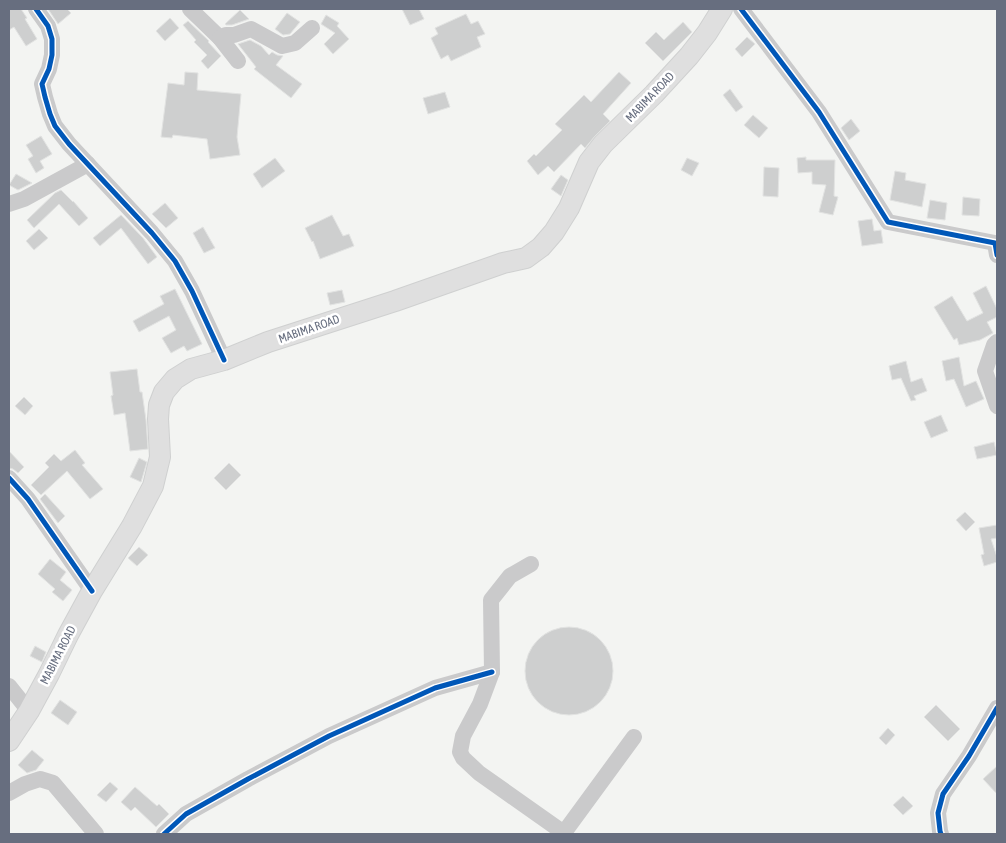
<svg xmlns="http://www.w3.org/2000/svg" width="1006" height="843" font-family="'Asap Condensed',sans-serif">
	<style>
		.building { fill: #cecfcf; stroke: #e2e3e2 }
		.lines { fill: none; stroke-linecap: round; stroke-linejoin: round }
		.major-casing { stroke: #cfd0d0; stroke-width: 22 }
		.minor { stroke: #cacacb; stroke-width: 16 }
		.major { stroke: #dfdfdf; stroke-width: 20 }
		.cycleway-casing { stroke: #fff; stroke-width: 8 }
		.cycleway { stroke: #0057b8; stroke-width: 5 }
		.labels { text-anchor: middle; dominant-baseline: central; stroke-width: 5; stroke-linejoin: round; paint-order: stroke }
		.street-label { font-size: 12px; fill: #676e7f; stroke: #fff }
	</style>
	<rect width="100%" height="100%" fill="#f3f4f2"/>
	<g class="building">
		<polygon points="9,9 21,9 27,18 25,19 37,39 26,46 14,27 9,30"/>
		<polygon points="48,9 67,9 71,13 58,24"/>
		<polygon points="402,9 419,9 424,19 410,25"/>
		<polygon points="240,10 249,19 232,25 226,25 225,24"/>
		<polygon points="287,13 300,22 290,34 283,35 275,29"/>
		<polygon points="466,14 471,24 478,21 485,34 477,37 481,47 451,61 448,55 441,59 431,38 438,34 435,28"/>
		<polygon points="326,15 339,23 337,26 349,39 333,54 324,44 335,33 321,24"/>
		<polygon points="170,18 179,28 165,41 156,31"/>
		<polygon points="188,21 209,41 208,42 221,56 208,69 201,61 207,55 194,42 196,40 183,25"/>
		<polygon points="683,22 692,32 663,61 645,43 656,32 664,40"/>
		<polygon points="747,37 755,44 742,57 735,49"/>
		<polygon points="250,40 261,46 269,55 272,52 277,55 283,56 276,65 302,84 291,98 254,69 256,67 238,44"/>
		<polygon points="185,72 198,73 197,90 241,94 237,137 240,155 210,159 207,139 173,135 172,138 161,137 168,83 184,85"/>
		<polygon points="619,72 631,83 603,114 610,121 595,136 585,148 581,144 554,172 548,166 538,175 527,161 534,154 536,156 562,130 555,124 584,95 591,102"/>
		<polygon points="730,89 743,107 736,112 723,95"/>
		<polygon points="445,92 450,107 428,114 423,98"/>
		<polygon points="753,115 768,128 759,138 744,125"/>
		<polygon points="851,119 860,131 849,140 841,128"/>
		<polygon points="41,136 52,154 40,161 44,168 36,173 28,159 33,156 26,145"/>
		<polygon points="806,157 806,160 835,160 834,196 838,197 833,215 819,212 826,185 812,184 812,172 798,173 797,158"/>
		<polygon points="275,158 285,171 262,188 253,174"/>
		<polygon points="687,158 699,163 692,176 681,170"/>
		<polygon points="764,167 779,168 778,197 763,196"/>
		<polygon points="895,171 906,173 905,180 926,184 922,207 890,200"/>
		<polygon points="16,174 32,183 18,190 9,185"/>
		<polygon points="561,175 568,180 561,196 551,189"/>
		<polygon points="61,190 73,202 73,201 88,218 79,226 59,204 34,228 27,220 55,193"/>
		<polygon points="963,197 980,199 979,216 962,215"/>
		<polygon points="930,200 947,203 945,220 927,218"/>
		<polygon points="165,203 178,218 166,228 152,214"/>
		<polygon points="121,215 143,238 157,257 148,264 121,228 100,246 93,238"/>
		<polygon points="332,215 343,236 349,234 354,246 320,259 313,241 312,242 305,228"/>
		<polygon points="872,219 874,231 881,230 883,243 862,246 858,221"/>
		<polygon points="203,227 215,248 204,253 193,233"/>
		<polygon points="39,229 48,238 34,250 26,241"/>
		<polygon points="986,286 997,309 997,317 987,322 993,333 980,340 959,345 957,338 954,340 934,307 952,296 967,321 983,313 973,293"/>
		<polygon points="175,289 202,344 187,351 184,346 171,353 162,338 176,330 169,316 139,332 133,321 164,304 160,296"/>
		<polygon points="342,290 345,302 330,305 327,293"/>
		<polygon points="959,357 964,386 976,381 984,399 966,407 954,379 946,381 942,361"/>
		<polygon points="906,361 911,382 922,378 927,391 914,396 916,400 911,401 901,378 892,380 889,366"/>
		<polygon points="137,369 140,392 142,392 146,420 148,449 130,451 125,413 114,415 111,396 113,395 110,372"/>
		<polygon points="24,397 33,406 25,415 15,406"/>
		<polygon points="941,415 948,431 931,438 924,422"/>
		<polygon points="994,442 997,455 977,459 974,447"/>
		<polygon points="75,450 85,463 82,465 103,489 90,499 67,471 41,495 31,485 49,467 45,463 54,454 61,461"/>
		<polygon points="9,451 24,467 18,473 13,469 9,468"/>
		<polygon points="139,458 147,462 141,482 130,477"/>
		<polygon points="229,463 241,475 226,490 214,478"/>
		<polygon points="45,494 65,516 58,523 40,499"/>
		<polygon points="965,512 975,522 966,531 956,520"/>
		<polygon points="997,525 997,538 991,539 997,557 997,562 984,566 981,555 984,554 979,528"/>
		<polygon points="139,547 148,555 137,566 128,558"/>
		<polygon points="50,559 66,572 60,580 72,590 63,601 52,592 55,589 38,574"/>
		<circle cx="569" cy="671" r="44"/>
		<polygon points="35,646 46,652 42,662 30,656"/>
		<polygon points="60,700 77,712 68,725 51,713"/>
		<polygon points="936,705 960,729 948,741 924,717"/>
		<polygon points="888,728 895,735 886,745 879,738"/>
		<polygon points="32,750 44,760 36,770 27,773 18,765"/>
		<polygon points="997,766 997,794 983,779"/>
		<polygon points="110,782 118,789 106,802 97,795"/>
		<polygon points="135,787 157,806 159,804 169,814 156,827 135,807 131,811 121,802"/>
		<polygon points="903,796 913,806 903,815 893,805"/>
	</g>
	<g class="lines">
		<g class="major-casing">
			<polyline id="major" points="9,741 29,711 49,674 68,635 92,591 132,526 153,486 160,457 158,419 159,405 164,392 175,379 191,369 224,360 268,342 395,301 503,263 526,258 541,247 554,232 569,208 589,162 603,144 654,94 689,56 707,33 722,9"/>
		</g>
		<g class="minor">
			<polyline points="36,9 48,26 52,39 52,55 49,69 42,84 45,97 50,114 55,126 69,144 152,233 175,261 192,291 224,360"/>
			<polyline points="190,9 220,38"/>
			<polyline points="741,9 819,112 888,222 995,243 997,255"/>
			<polyline points="238,61 220,38 226,35 234,35 251,29 282,46 295,43 312,28"/>
			<polyline points="9,204 24,199 88,164"/>
			<polyline points="997,342 994,345 985,371 997,406"/>
			<polyline points="9,478 28,499 92,591"/>
			<polyline points="531,564 510,576 491,600 492,672 480,704 463,736 460,752 463,758 479,773 564,833"/>
			<polyline points="9,686 29,711"/>
			<polyline points="9,793 25,784 40,779 53,783 96,834"/>
			<polyline points="164,834 186,814 248,779 329,736 435,688 492,672"/>
			<polyline points="563,834 634,737"/>
			<polyline points="941,834 940,831 938,813 943,794 969,756 997,708"/>
		</g>
		<use href="#major" class="major"/>
		<g class="cycleway-casing">
			<g id="cycleway">
				<polyline points="36,9 48,26 52,39 52,55 49,69 42,84 45,97 50,114 55,126 69,144 152,233 175,261 192,291 224,360"/>
				<polyline points="741,9 819,112 888,222 995,243 997,255"/>
				<polyline points="9,478 28,499 92,591"/>
				<polyline points="164,834 186,814 248,779 329,736 435,688 492,672"/>
				<polyline points="941,834 940,831 938,813 943,794 969,756 997,708"/>
			</g>
		</g>
		<use href="#cycleway" class="cycleway"/>
	</g>
	<g class="labels">
		<g class="street-label">
			<text transform="translate(650 97) rotate(-46)">MABIMA ROAD</text>
			<text transform="translate(309 329) rotate(-19)">MABIMA ROAD</text>
			<text transform="translate(58 655) rotate(-63)">MABIMA ROAD</text>
		</g>
	</g>
	<rect width="1006" height="843" fill="none" stroke="#676e7f" stroke-width="20"/>
</svg>
